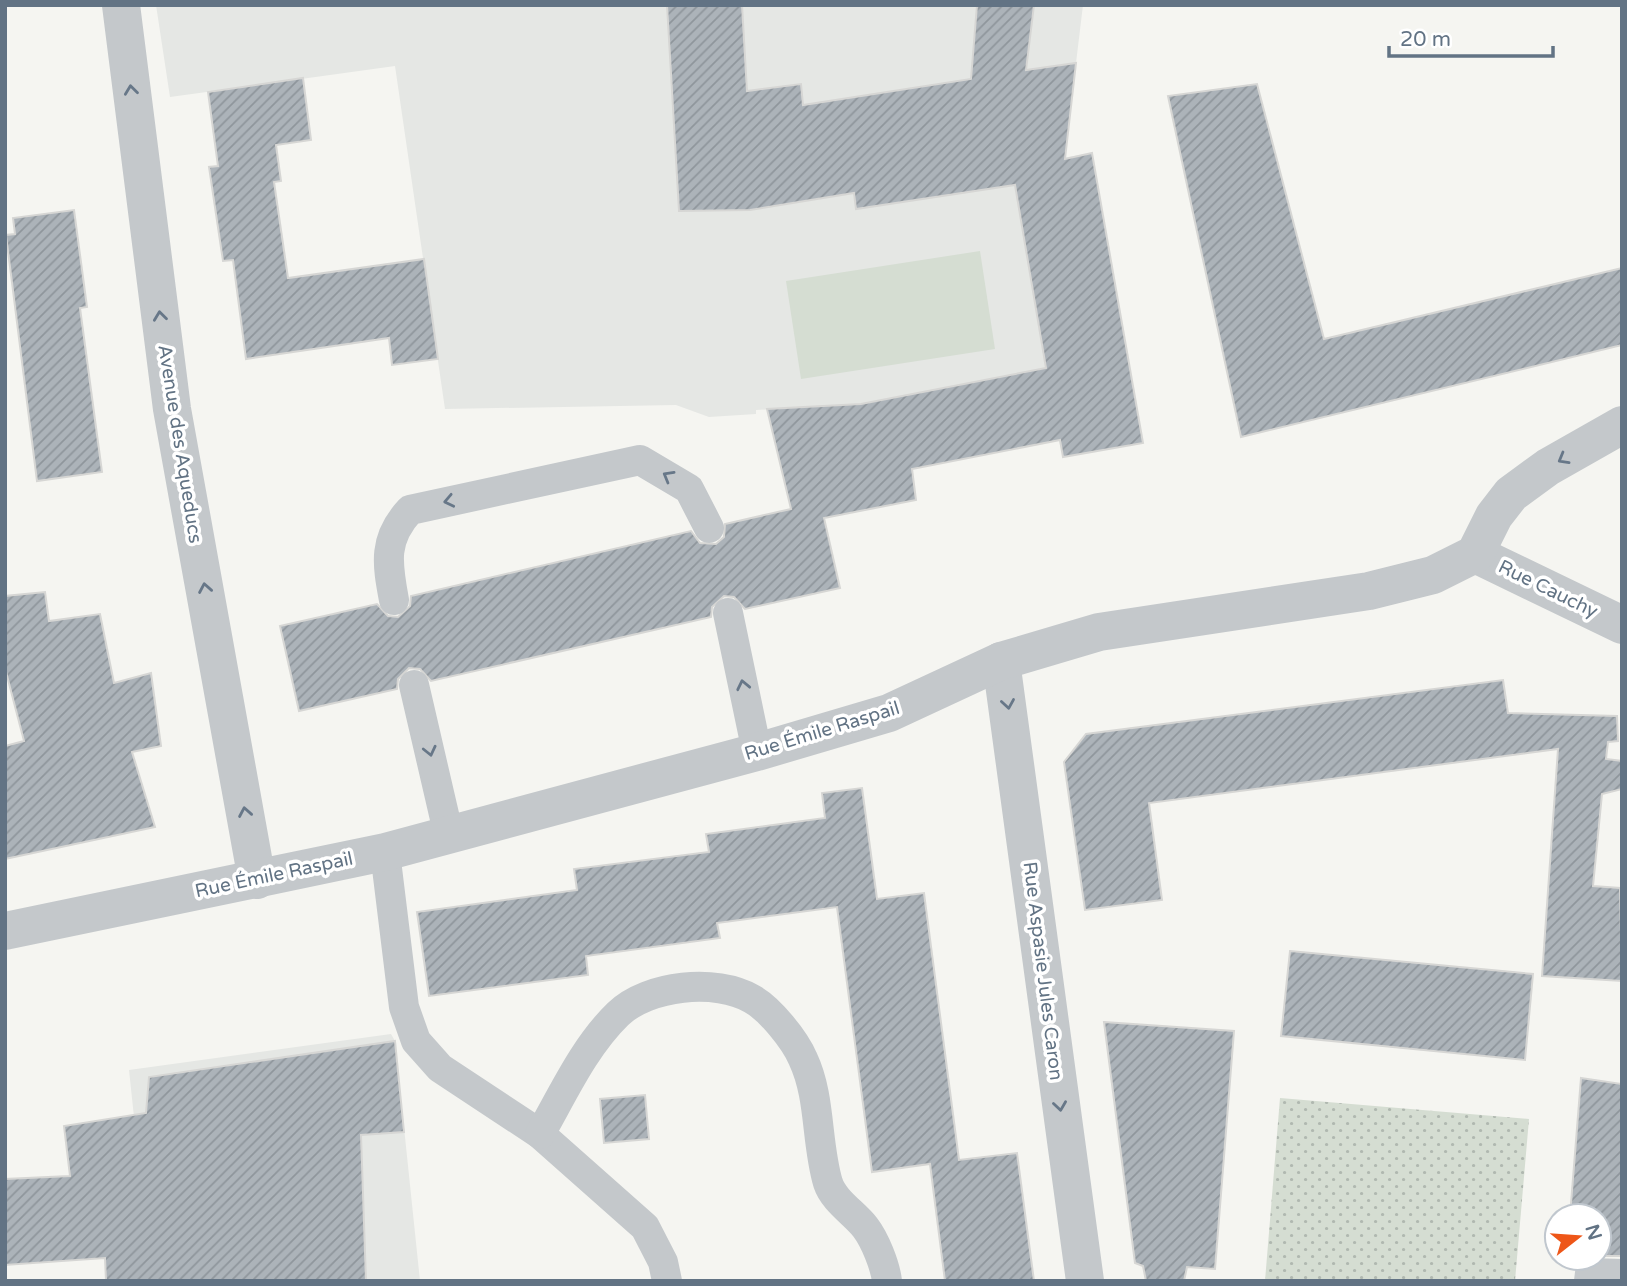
<svg xmlns="http://www.w3.org/2000/svg" width="1627" height="1286" font-family="'Varela Round',sans-serif">
	<style>
		.built { fill: #e5e7e4 }
		.green { fill: #d5ddd2 }
		.garden { fill: url(#garden-dots) }
		.building { fill: url(#building-hatch); stroke: #d6d6d4; stroke-width: 2 }
		.lines { fill: none; stroke-linecap: round; stroke-linejoin: round }
		.service { stroke: #c4c8cb; stroke-width: 30 }
		.minor { stroke: #c4c8cb; stroke-width: 38 }
		.tertiary { stroke: #c4c8cb; stroke-width: 38 }
		.oneway { stroke: #677788 }
		.labels { text-anchor: middle; dominant-baseline: central; stroke-width: 7; stroke-linejoin: round; paint-order: stroke }
		.street-label { font-size: 19px; fill: #627384; stroke: #fff }
	</style>
	<defs>
		<pattern id="garden-dots" width="8" height="8" patternUnits="userSpaceOnUse" patternTransform="scale(1.75)"><rect width="8" height="8" fill="#d5ddd2"/><path d="M2 2h.1M6 6h.1" fill="none" stroke="#b0b8b0" stroke-width="1.8" stroke-linecap="round"/></pattern>
		<pattern id="building-hatch" width="6" height="6" patternUnits="userSpaceOnUse" patternTransform="scale(1.75)"><rect width="6" height="6" fill="#acb3b9"/><path d="M-1 1l2-2M0 6l6-6M5 7l2-2" fill="none" stroke="#8f969c"/></pattern>
	</defs>
	<rect width="100%" height="100%" fill="#f5f5f1"/>
	<g class="built">
		<polygon points="156,5 1083,5 1076,63 803,105 800,84 747,91 854,193 1092,153 1143,443 1063,457 1059,440 912,469 916,500 829,517 822,406 756,410 756,414 709,417 676,405 445,409 395,66 170,97"/>
		<polygon points="391,1034 395,1041 420,1281 139,1281 134,1117 129,1070"/>
	</g>
	<polygon class="green" points="980,251 995,349 801,379 786,281"/>
	<polygon class="garden" points="1280,1098 1529,1119 1515,1281 1265,1281"/>
	<g class="building">
		<polygon points="667,5 742,5 747,91 801,84 803,105 971,79 977,5 1034,5 1026,70 1076,63 1065,159 1092,153 1143,443 1063,457 1060,440 912,469 916,500 824,518 840,588 745,609 734,597 724,596 712,607 711,617 431,681 420,669 409,668 398,679 397,689 299,711 280,626 377,604 388,616 398,617 410,606 411,596 691,531 700,543 716,544 724,537 725,524 791,509 767,409 861,404 1046,368 1015,185 856,209 854,193 750,210 679,211"/>
		<polygon points="303,78 311,140 276,145 281,181 274,182 288,278 424,259 438,359 392,365 389,338 246,359 233,260 223,261 209,167 218,166 208,92"/>
		<polygon points="1257,84 1324,339 1622,268 1622,345 1241,437 1168,96"/>
		<polygon points="74,210 87,307 80,308 102,472 37,481 6,235 15,234 13,218"/>
		<polygon points="45,592 49,621 100,614 114,683 151,673 161,746 132,752 155,827 5,859 5,746 24,741 5,668 5,596"/>
		<polygon points="1503,680 1508,713 1617,716 1618,741 1608,742 1606,759 1622,761 1622,789 1602,794 1593,886 1620,888 1622,981 1542,976 1558,749 1149,803 1162,900 1085,910 1064,762 1086,734"/>
		<polygon points="862,788 877,899 924,893 959,1160 1017,1153 1034,1281 945,1281 930,1164 872,1172 837,907 717,923 720,938 586,956 588,975 429,996 417,912 577,890 574,869 709,852 706,834 825,818 822,793"/>
		<polygon points="1290,951 1533,974 1525,1060 1281,1036"/>
		<polygon points="1104,1022 1234,1031 1215,1269 1187,1267 1184,1281 1146,1281 1143,1266 1135,1263"/>
		<polygon points="395,1041 404,1132 361,1135 366,1281 106,1281 105,1258 5,1265 5,1179 70,1176 64,1126 146,1113 149,1077"/>
		<polygon points="1581,1078 1622,1084 1622,1256 1599,1256 1599,1216 1570,1216"/>
		<polygon points="645,1095 649,1139 604,1143 600,1099"/>
	</g>
	<g class="lines">
		<g class="service">
			<path d="M 394,600 C 387,563 383,539 410,510 L 640,460 L 689,489 L 709,528"/>
			<polyline points="728,613 757,752"/>
			<polyline points="414,685 449,836"/>
			<polyline points="385,852 404,1007 416,1041 440,1068 540,1134 645,1227 663,1262 667,1281"/>
			<path d="M 540,1134 C 563,1094 584,1047 618,1014 C 648,985 716,978 752,999 C 770,1009 795,1040 803,1059 C 821,1097 816,1143 828,1183 C 834,1201 854,1213 865,1227 C 875,1240 885,1265 887,1281"/>
			<polyline points="1589,1281 1590,1273 1622,1274"/>
		</g>
		<g class="minor">
			<polyline points="121,5 172,409 257,880"/>
			<polyline points="1001,661 1085,1281"/>
		</g>
		<g class="tertiary">
			<polyline points="1475,554 1622,625"/>
			<polyline points="5,931 385,852 757,752 889,713 1001,661 1099,632 1369,591 1433,575 1475,554 1494,516 1511,494 1548,467 1622,425"/>
		</g>
	</g>
	<defs><path id="oneway-chevron" d="M-2-3.5L2.5 0L-2 3.5" fill="none" stroke-width="1.6" stroke-linecap="round" stroke-linejoin="round" transform="scale(1.75)"/></defs>
	<g class="oneway">
		<use href="#oneway-chevron" transform="translate(131 90) rotate(-97)"/>
		<use href="#oneway-chevron" transform="translate(160 316) rotate(-97)"/>
		<use href="#oneway-chevron" transform="translate(1563 459) rotate(150)"/>
		<use href="#oneway-chevron" transform="translate(668 476) rotate(-150)"/>
		<use href="#oneway-chevron" transform="translate(449 501) rotate(168)"/>
		<use href="#oneway-chevron" transform="translate(205 588) rotate(-100)"/>
		<use href="#oneway-chevron" transform="translate(743 685) rotate(-102)"/>
		<use href="#oneway-chevron" transform="translate(1008 704) rotate(81)"/>
		<use href="#oneway-chevron" transform="translate(430 751) rotate(77)"/>
		<use href="#oneway-chevron" transform="translate(245 812) rotate(-100)"/>
		<use href="#oneway-chevron" transform="translate(1060 1106) rotate(82)"/>
	</g>
	<g class="labels">
		<g class="street-label">
			<text transform="translate(180 444) rotate(81)">Avenue des Aqueducs</text>
			<text transform="translate(1548 589) rotate(26)">Rue Cauchy</text>
			<text transform="translate(822 731) rotate(-17)">Rue Émile Raspail</text>
			<text transform="translate(274 875) rotate(-12)">Rue Émile Raspail</text>
			<text transform="translate(1043 971) rotate(83)">Rue Aspasie Jules Caron</text>
		</g>
	</g>
	<rect width="1627" height="1286" fill="none" stroke="#627384" stroke-width="14"/>
	<g transform="translate(1578 1237) rotate(73)"><circle r="33" fill="#ffffff" stroke="#c0c7ce" stroke-width="2"/>
	<path d="M0-5L12 26L0 18L-12 26Z" fill="#ee5618"/>
	<text y="-10" font-size="19" font-weight="bold" text-anchor="middle" fill="#627384">N</text>
	</g>
	<path d="M1389 46v10h164v-10" fill="none" stroke="#627384" stroke-width="3.5"/>
	<text x="1400" y="46" font-size="21" fill="#627384" stroke="#ffffff" stroke-width="5" paint-order="stroke">20 m</text>
</svg>
